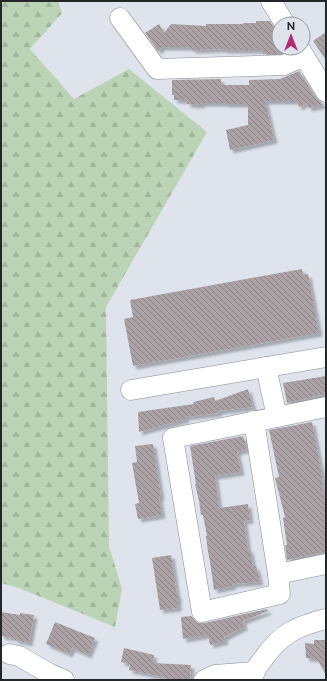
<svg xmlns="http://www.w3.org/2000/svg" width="327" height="681" font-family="Raleway,sans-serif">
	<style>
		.forest { fill: url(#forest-firs) }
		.building { fill: url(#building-back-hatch); filter: url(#shadow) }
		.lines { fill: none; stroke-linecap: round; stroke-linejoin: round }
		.minor-casing { stroke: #868b92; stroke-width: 21 }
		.minor { stroke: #fff; stroke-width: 20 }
	</style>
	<defs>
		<pattern id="forest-firs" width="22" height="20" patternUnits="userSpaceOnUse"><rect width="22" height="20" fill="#bbd4b5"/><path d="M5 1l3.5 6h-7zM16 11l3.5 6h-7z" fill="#a1b69c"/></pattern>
		<pattern id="building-back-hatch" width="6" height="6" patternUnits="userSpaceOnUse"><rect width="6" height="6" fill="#aba2a6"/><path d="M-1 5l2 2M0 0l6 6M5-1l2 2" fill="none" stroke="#8b8487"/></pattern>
		<filter id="shadow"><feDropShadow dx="3.5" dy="3.5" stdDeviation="1" flood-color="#0004"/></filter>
	</defs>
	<rect width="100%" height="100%" fill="#dfe4ec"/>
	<polygon class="forest" points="1,1 58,1 62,13 30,49 74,99 129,69 207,132 106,307 109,546 122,589 115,627 19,588 1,583"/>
	<g class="building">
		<polygon points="256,21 270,21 279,38 279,54 263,54 263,50 224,50 224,49 192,50 192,48 189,48 189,47 162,47 158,51 145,33 159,24 164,33 171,24 206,26 206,24 243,24 243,23 256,23"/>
		<polygon points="326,32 326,60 313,41"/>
		<polygon points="299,71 316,98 321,102 323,105 309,108 306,103 299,107 296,101 265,101 274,140 230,150 226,130 248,125 248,104 225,104 225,103 201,103 201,105 187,104 187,100 174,100 174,95 172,95 172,80 221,79 221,85 249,85 249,80 280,79"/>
		<polygon points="302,269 303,275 308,274 319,333 133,366 124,319 133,317 130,300"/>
		<polygon points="326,376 326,394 310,397 310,398 287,403 283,383"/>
		<polygon points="248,389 253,407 218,411 219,413 185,417 186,419 139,432 138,412 194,404 193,402 214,397 215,401"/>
		<polygon points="312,422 321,470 321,469 324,494 326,494 326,552 287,560 285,545 287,545 283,518 285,517 275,478 279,477 269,430"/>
		<polygon points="243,436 247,449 237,452 241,472 215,476 219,508 248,504 250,520 244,521 248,550 250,549 253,567 256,566 260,582 232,584 233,586 214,590 210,562 208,552 206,536 207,536 203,515 201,515 199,501 195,484 196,484 190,446"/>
		<polygon points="153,444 161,497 159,497 162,515 138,519 135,504 139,503 132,463 137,462 135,446"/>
		<polygon points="171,555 177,595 178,595 178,608 160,610 152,558"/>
		<polygon points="267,609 268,611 243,621 244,627 224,637 225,641 210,645 208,635 183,639 181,617 191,616 194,620 198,623 205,623"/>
		<polygon points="1,612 20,615 20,613 34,615 29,643 15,640 15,638 1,636"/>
		<polygon points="55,622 95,638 88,655 72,648 69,654 46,644"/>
		<polygon points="314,640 326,640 326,675 317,659 306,658 305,643 314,644"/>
		<polygon points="124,648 154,655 153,663 191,665 190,680 167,679 167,678 129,670 130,664 121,662"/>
	</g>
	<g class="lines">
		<g class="minor-casing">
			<g id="minor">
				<polyline points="271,1 285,24"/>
				<polyline points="120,18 157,69 284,65 304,56"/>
				<polyline points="299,48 326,92"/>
				<polyline points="266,367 277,417"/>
				<polyline points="131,390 326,357"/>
				<polyline points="326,407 173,438 202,612 280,594 278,574 326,564"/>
				<polyline points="254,421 278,574"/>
				<polyline points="9,654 19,656 50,674 64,680"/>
				<polyline points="204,680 215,675 254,672"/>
				<path d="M 252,680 C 254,671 258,665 264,658 C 281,633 298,626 326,619"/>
			</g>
		</g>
		<use href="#minor" class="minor"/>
	</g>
	<rect width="327" height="681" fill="none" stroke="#242629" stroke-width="4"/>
	<g transform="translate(291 36)"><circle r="19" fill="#dfe4ec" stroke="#94989e"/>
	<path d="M0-3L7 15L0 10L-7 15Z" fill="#b12d73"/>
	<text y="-6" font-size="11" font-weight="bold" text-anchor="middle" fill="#242629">N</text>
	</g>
</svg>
